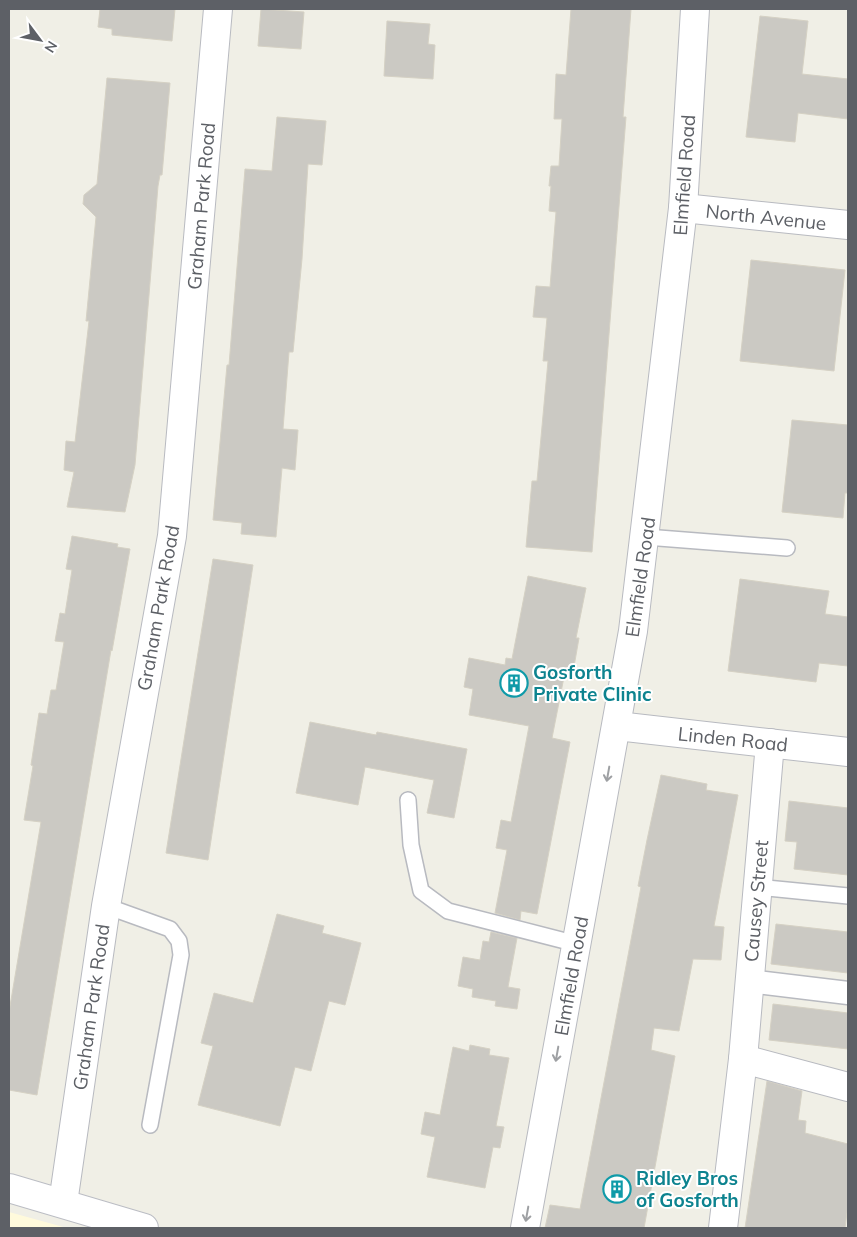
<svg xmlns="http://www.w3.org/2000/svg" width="857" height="1237" font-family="Mulish,sans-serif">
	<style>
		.commercial { fill: #fffadc }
		.building { fill: #cbc9c3; stroke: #d5d1c4 }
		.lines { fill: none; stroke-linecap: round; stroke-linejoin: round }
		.service-casing { stroke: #b8bac0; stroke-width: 18 }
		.pedestrian-casing { stroke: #b8bac0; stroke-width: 25 }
		.minor-casing { stroke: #b8bac0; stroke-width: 30 }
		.secondary-casing { stroke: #bbbdc4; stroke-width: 30 }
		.service { stroke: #fff; stroke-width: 15 }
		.pedestrian { stroke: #fff; stroke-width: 22 }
		.minor { stroke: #fff; stroke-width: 28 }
		.secondary { stroke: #fff; stroke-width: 28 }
		.oneway { stroke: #9ea0a3 }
		.labels { text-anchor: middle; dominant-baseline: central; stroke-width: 4; stroke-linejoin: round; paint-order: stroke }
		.street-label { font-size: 19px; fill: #5d6066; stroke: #fff }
		.culture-label { font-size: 19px; font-weight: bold; fill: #0d838f; stroke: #fff; text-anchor: start }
	</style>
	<rect width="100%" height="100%" fill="#f0efe6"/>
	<polygon class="commercial" points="9,1212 67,1228 9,1228"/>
	<g class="building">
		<polygon points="100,9 175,9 172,41 112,35 112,29 98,27"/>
		<polygon points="261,9 304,12 301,49 258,46"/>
		<polygon points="571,9 631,9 623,117 626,117 592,552 526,547 532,481 537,481 548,361 543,361 547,318 533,317 536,286 550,287 556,212 549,211 551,186 549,186 551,166 559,166 562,119 554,119 555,96 556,74 566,75"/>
		<polygon points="760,16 808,21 802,74 848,79 848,119 798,113 795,142 746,137"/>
		<polygon points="387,21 430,24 428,44 435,45 433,79 384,76"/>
		<polygon points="107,78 170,83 162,175 160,175 158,186 135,465 125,512 67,507 74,472 64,470 66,441 75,442 89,321 86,321 96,217 83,204 84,195 97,184"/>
		<polygon points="277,117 326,121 322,165 308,164 302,259 293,352 289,352 283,429 298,430 295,470 282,468 276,537 241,534 242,523 213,520 227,365 229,365 245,169 272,171"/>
		<polygon points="751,260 845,270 834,371 740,361"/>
		<polygon points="792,420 848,425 848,493 845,493 843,518 782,512"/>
		<polygon points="72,536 118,544 117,547 130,549 112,651 111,650 37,1095 9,1090 9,1012 41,822 24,820 33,766 31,765 39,713 47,714 51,690 56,690 64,642 55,641 60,613 65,614 72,570 66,569"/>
		<polygon points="213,559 253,565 208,860 166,853"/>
		<polygon points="528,576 586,588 576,638 579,638 572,678 564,677 552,738 570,742 537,914 521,911 520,920 495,913 507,850 496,848 501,820 511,822 529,726 469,715 473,689 464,687 469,658 505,665 506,658 512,659"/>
		<polygon points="740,579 829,591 825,614 848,617 848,666 819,663 816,682 728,671"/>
		<polygon points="310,722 376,735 377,732 467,749 454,818 427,813 434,780 365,767 358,805 296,793"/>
		<polygon points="661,775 707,784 706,790 738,795 714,926 724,927 721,960 693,959 679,1031 654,1028 651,1050 675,1056 644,1228 545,1228 550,1205 580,1209 641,887 638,886 647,840"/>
		<polygon points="789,801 848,808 848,875 794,869 797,842 785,841"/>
		<polygon points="277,914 324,926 322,933 361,943 345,1005 329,1001 311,1071 295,1067 280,1126 198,1105 213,1046 201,1043 214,993 253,1003"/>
		<polygon points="776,924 848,932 848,973 771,964"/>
		<polygon points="491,932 517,938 508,987 520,989 517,1009 495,1006 496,1001 472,997 473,989 458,986 463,957 480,960 483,941 489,942"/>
		<polygon points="773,1004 848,1013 848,1049 769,1040"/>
		<polygon points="470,1045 490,1049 489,1055 509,1058 496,1126 504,1127 500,1148 493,1147 485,1188 427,1177 435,1137 421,1134 425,1112 440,1115 453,1047 469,1051"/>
		<polygon points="767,1081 802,1091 798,1120 806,1121 805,1133 848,1144 848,1205 845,1228 745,1228"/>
	</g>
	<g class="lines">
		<g class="service-casing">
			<g id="service">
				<polyline points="646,537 787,548"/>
				<polyline points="408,800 411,845 421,891 448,911 577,944"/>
				<polyline points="757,887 848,896"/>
				<polyline points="106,906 170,929 179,941 181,955 150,1125"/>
			</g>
		</g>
		<g class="pedestrian-casing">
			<polyline id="pedestrian" points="749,981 848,993"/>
		</g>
		<g class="minor-casing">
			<g id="minor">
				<polyline points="683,208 848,225"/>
				<polyline points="617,726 848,752"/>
				<polyline points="743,1059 848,1087"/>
				<polyline points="63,1203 106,906 172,536 218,9"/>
				<polyline points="525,1228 633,631 683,208 695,9"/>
				<polyline points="723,1228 743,1059 770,743"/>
			</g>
		</g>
		<g class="secondary-casing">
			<polyline id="secondary" points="9,1188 144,1228"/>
		</g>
		<use href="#service" class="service"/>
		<use href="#pedestrian" class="pedestrian"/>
		<use href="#minor" class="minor"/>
		<use href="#secondary" class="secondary"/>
	</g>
	<defs><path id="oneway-shaft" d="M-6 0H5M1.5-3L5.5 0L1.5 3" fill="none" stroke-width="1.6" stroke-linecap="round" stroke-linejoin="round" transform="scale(1.25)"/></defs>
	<g class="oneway">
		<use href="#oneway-shaft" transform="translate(608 774) rotate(100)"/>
		<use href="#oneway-shaft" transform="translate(557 1054) rotate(100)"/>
		<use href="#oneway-shaft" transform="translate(527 1214) rotate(100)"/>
	</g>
	<defs>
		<g id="building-ring" transform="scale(1.4375)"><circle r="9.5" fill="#fff" stroke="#0f9aa8" stroke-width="1.5"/><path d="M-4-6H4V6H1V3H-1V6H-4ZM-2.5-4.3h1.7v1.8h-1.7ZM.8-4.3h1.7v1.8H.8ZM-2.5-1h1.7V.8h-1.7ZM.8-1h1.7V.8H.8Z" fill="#0f9aa8"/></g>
	</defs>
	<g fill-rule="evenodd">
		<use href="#building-ring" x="514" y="683"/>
		<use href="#building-ring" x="617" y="1189"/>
	</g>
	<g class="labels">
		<g class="street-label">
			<text transform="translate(684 175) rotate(-86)">Elmfield Road</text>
			<text transform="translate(201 206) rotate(-85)">Graham Park Road</text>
			<text transform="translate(766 217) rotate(6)">North Avenue</text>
			<text transform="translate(640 577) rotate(-82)">Elmfield Road</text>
			<text transform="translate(158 608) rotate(-80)">Graham Park Road</text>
			<text transform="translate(733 739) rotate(6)">Linden Road</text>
			<text transform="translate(756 901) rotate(-85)">Causey Street</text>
			<text transform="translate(571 976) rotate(-80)">Elmfield Road</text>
			<text transform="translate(91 1007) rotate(-82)">Graham Park Road</text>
		</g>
		<g class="culture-label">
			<text x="533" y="672">Gosforth<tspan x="533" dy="22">Private Clinic</tspan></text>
			<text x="636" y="1178">Ridley Bros<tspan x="636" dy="22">of Gosforth</tspan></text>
		</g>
	</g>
	<rect width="857" height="1237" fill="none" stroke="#5d6066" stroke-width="20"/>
	<g transform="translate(40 40) rotate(122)" stroke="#ffffff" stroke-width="4" paint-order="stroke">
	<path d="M0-4L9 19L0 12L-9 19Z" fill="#5d6066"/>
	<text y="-8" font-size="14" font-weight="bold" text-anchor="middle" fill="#5d6066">N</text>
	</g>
</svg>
